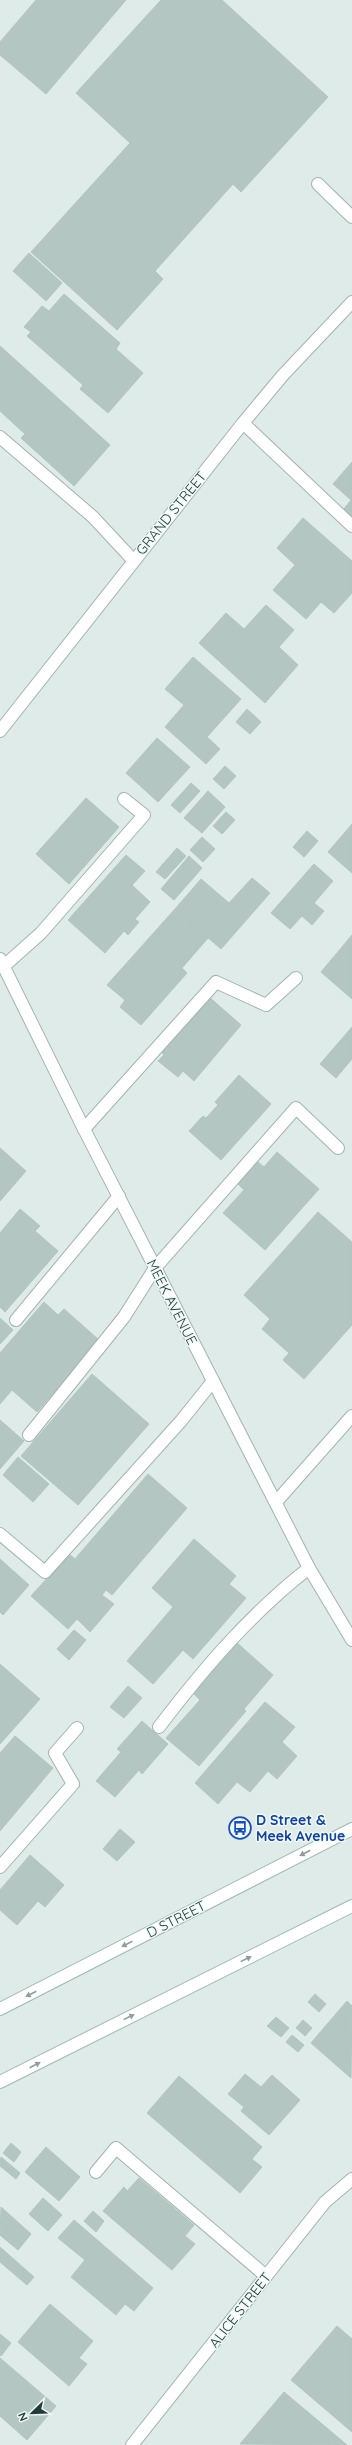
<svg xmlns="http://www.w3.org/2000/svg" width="352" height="2445" font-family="Quicksand,sans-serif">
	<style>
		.building { fill: #b4c6c2; stroke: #b1c5c1 }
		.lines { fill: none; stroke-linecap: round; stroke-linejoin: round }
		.service-casing { stroke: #a2b3b0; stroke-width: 14 }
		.minor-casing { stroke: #a2b3b0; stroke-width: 14 }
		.tertiary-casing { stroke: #a2b3b0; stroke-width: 14 }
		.secondary-casing { stroke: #9db7b3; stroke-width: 14 }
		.service { stroke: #fff; stroke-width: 12 }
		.minor { stroke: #fff; stroke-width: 12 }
		.tertiary { stroke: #fff; stroke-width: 12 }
		.secondary { stroke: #fff; stroke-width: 12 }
		.oneway { fill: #8f9e9c }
		.labels { text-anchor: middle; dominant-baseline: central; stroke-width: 3; stroke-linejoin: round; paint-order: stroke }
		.street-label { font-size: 14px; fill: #1f3c3a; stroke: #eff8f5 }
		.transit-label { font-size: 14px; font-weight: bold; fill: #164399; stroke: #eff8f5; text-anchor: start }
	</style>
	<rect width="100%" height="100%" fill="#dfebe8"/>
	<g class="building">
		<polygon points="36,0 126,0 46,94 0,55 0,42"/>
		<polygon points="161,0 222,0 328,97 241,192 233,184 155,271 163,279 117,330 31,252 130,143 76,93"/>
		<polygon points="29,253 62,283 46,301 13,271"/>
		<polygon points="64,294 120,343 116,349 143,373 108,413 80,389 83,385 27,336 31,332 24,327 42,306 49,311"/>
		<polygon points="0,346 110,445 74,486 21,438 25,434 0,411"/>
		<polygon points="352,462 352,518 343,510 351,500 333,484"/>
		<polygon points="303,518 352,561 352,593 334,613 321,602 306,619 273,590 295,565 277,548"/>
		<polygon points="266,605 294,630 279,647 298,665 265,703 199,643 226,613 244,629"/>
		<polygon points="193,657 241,699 207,737 220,749 206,764 165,727 184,705 165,689"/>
		<polygon points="247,709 261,722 250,734 236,722"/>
		<polygon points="157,738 190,767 158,802 126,773"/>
		<polygon points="225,766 236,776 224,789 213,779"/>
		<polygon points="191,783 200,791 180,813 171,805"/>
		<polygon points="208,791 225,807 202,833 184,818"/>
		<polygon points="86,798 119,827 69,884 36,854"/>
		<polygon points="226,812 235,820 222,834 213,826"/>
		<polygon points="352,824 352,873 328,852"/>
		<polygon points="307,831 318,841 304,857 293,847"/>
		<polygon points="202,837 215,849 203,862 190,850"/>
		<polygon points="177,848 186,856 165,879 156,872"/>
		<polygon points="126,855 145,871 132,885 150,902 135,919 139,922 128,935 124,931 105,953 68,920"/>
		<polygon points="189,856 202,868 174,900 161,889"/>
		<polygon points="314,864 333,881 314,903 324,911 312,925 302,916 290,929 271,913"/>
		<polygon points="252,878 270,893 221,949 175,909 201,879 229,903"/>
		<polygon points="175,909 208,938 182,968 187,973 141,1025 120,1007 125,1000 107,985"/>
		<polygon points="352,935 352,999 321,972"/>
		<polygon points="208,996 241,1025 194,1081 183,1071 178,1077 158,1061 164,1055 161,1052"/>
		<polygon points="352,1027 352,1059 336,1078 320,1064"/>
		<polygon points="239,1075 271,1104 221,1160 189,1131 203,1116 206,1118 218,1105 215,1102"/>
		<polygon points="0,1148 26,1171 0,1201"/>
		<polygon points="277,1152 319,1189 265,1250 223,1213 244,1190 238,1184 258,1162 264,1167"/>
		<polygon points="20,1209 40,1226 35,1231 58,1251 5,1312 0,1307 0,1233"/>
		<polygon points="318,1212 352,1242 352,1325 304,1379 283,1360 289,1353 262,1329 270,1319 244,1295"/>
		<polygon points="44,1302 58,1315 64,1309 99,1340 37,1412 12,1390 0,1404 0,1353"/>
		<polygon points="0,1318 13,1330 0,1344"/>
		<polygon points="92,1374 149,1424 78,1505 21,1456"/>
		<polygon points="0,1420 24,1441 0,1469"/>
		<polygon points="18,1457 49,1484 33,1502 3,1475"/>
		<polygon points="148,1474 187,1508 112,1595 106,1590 102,1595 114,1604 90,1632 77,1619 68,1629 31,1596 69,1554 75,1559"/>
		<polygon points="194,1539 236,1576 229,1584 246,1598 193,1659 183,1650 153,1684 127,1661 173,1607 152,1588"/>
		<polygon points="0,1559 29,1585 3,1615 0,1612"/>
		<polygon points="74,1630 86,1640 69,1660 57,1649"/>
		<polygon points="235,1641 273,1675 244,1709 246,1711 199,1766 166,1738 200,1700 191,1691"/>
		<polygon points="0,1664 40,1699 0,1744"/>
		<polygon points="128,1686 142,1698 124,1718 110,1707"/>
		<polygon points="265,1702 295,1727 282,1742 297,1756 277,1779 268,1771 250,1792 237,1782 218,1804 195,1783"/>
		<polygon points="142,1721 168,1744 142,1774 139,1770 115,1797 96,1781 121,1752 117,1749"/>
		<polygon points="15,1736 53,1768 0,1831 0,1753"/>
		<polygon points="120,1829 135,1842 117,1861 103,1849"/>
		<polygon points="30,1855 64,1885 45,1907 38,1901 17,1925 0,1910 0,1890"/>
		<polygon points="315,1994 326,2004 319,2012 308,2002"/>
		<polygon points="347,2001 352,2006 351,2078 311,2043"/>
		<polygon points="276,2017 289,2028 281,2037 267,2026"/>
		<polygon points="303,2020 312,2028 305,2036 296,2028"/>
		<polygon points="292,2035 304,2045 298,2052 286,2042"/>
		<polygon points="245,2074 261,2087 272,2075 300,2100 269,2135 241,2111 244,2107 228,2094"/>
		<polygon points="179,2076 262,2147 252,2159 262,2167 240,2193 147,2113"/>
		<polygon points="11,2143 21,2152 14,2162 3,2153"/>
		<polygon points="46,2147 80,2177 59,2201 25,2172"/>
		<polygon points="1,2157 20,2173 16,2179 0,2166"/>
		<polygon points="139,2178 194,2225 185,2236 195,2244 172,2270 103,2211 124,2187 127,2191"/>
		<polygon points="43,2198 62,2215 48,2231 29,2214"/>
		<polygon points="1,2207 31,2234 18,2250 0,2235"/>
		<polygon points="93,2211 104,2221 96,2232 84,2221"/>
		<polygon points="74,2220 153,2288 134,2311 125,2304 116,2315 71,2277 85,2260 58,2238"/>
		<polygon points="0,2247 34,2277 27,2285 0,2262"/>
		<polygon points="50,2304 93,2341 79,2358 87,2364 69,2386 18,2342"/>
		<polygon points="337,2326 352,2339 352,2432 291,2380"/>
		<polygon points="0,2334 11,2343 1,2356 0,2355"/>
		<polygon points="0,2358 56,2406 27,2440 0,2416"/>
		<polygon points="284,2392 347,2445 240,2444"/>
	</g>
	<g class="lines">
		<g class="service-casing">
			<g id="service">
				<polyline points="318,184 352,217"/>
				<polyline points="243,423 352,526"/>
				<polyline points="0,437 93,517 133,560"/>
				<polyline points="4,966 41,933 144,815 124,799"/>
				<polyline points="84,1129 216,982 266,1005 296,978"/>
				<polyline points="16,1320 119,1196"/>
				<polyline points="29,1435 124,1317 155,1268 296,1108 338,1148"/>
				<polyline points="0,1534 45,1572 181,1421 213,1381"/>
				<path d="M 159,1727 C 204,1668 250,1614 309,1568"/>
				<polyline points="0,1867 73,1784 55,1753 77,1728"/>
				<polyline points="96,2172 116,2148 266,2276"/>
			</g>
		</g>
		<g class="minor-casing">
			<g id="minor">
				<polyline points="276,1502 352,1416"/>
				<polyline points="132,2445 325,2202 352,2179"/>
			</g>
		</g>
		<g class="tertiary-casing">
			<g id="tertiary">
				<polyline points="0,731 243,423 283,375 352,302"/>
				<polyline points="0,959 84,1129 309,1568 352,1640"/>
			</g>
		</g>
		<g class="secondary-casing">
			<g id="secondary">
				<polyline points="0,2009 352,1829"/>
				<polyline points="0,2082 352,1906"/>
			</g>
		</g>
		<use href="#service" class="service"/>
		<use href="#minor" class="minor"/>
		<use href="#tertiary" class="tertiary"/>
		<use href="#secondary" class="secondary"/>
	</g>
	<defs><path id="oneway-solid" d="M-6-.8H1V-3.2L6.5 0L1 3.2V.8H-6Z"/></defs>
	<g class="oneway">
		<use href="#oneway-solid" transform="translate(305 1853) rotate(153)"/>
		<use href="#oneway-solid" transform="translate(127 1944) rotate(153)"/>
		<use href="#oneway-solid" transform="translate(246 1959) rotate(-26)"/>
		<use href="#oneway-solid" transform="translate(31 1994) rotate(153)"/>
		<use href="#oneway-solid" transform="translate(129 2017) rotate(-26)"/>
		<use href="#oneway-solid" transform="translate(35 2065) rotate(-27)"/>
	</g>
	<defs>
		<g id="bus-ring" transform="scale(1.15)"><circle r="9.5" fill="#eff8f5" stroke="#1a4fb4" stroke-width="1.5"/><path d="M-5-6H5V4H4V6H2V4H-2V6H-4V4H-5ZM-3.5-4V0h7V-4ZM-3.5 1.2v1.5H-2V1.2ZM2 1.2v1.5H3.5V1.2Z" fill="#1a4fb4"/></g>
	</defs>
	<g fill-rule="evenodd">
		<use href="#bus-ring" x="240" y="1828"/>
	</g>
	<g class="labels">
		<g class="street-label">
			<text transform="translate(171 513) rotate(-51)">GRAND STREET</text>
			<text transform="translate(172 1302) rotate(63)">MEEK AVENUE</text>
			<text transform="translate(176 1919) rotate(-27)">D STREET</text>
			<text transform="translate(240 2310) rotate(-52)">ALICE STREET</text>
		</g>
		<g class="transit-label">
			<text x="256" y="1820">D Street &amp;<tspan x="256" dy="16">Meek Avenue</tspan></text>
		</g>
	</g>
	<g transform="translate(32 2413) rotate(247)" stroke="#eff8f5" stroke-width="3" paint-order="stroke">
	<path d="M0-3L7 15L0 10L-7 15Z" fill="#1f3c3a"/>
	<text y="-6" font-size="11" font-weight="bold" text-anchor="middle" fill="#1f3c3a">N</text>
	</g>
</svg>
